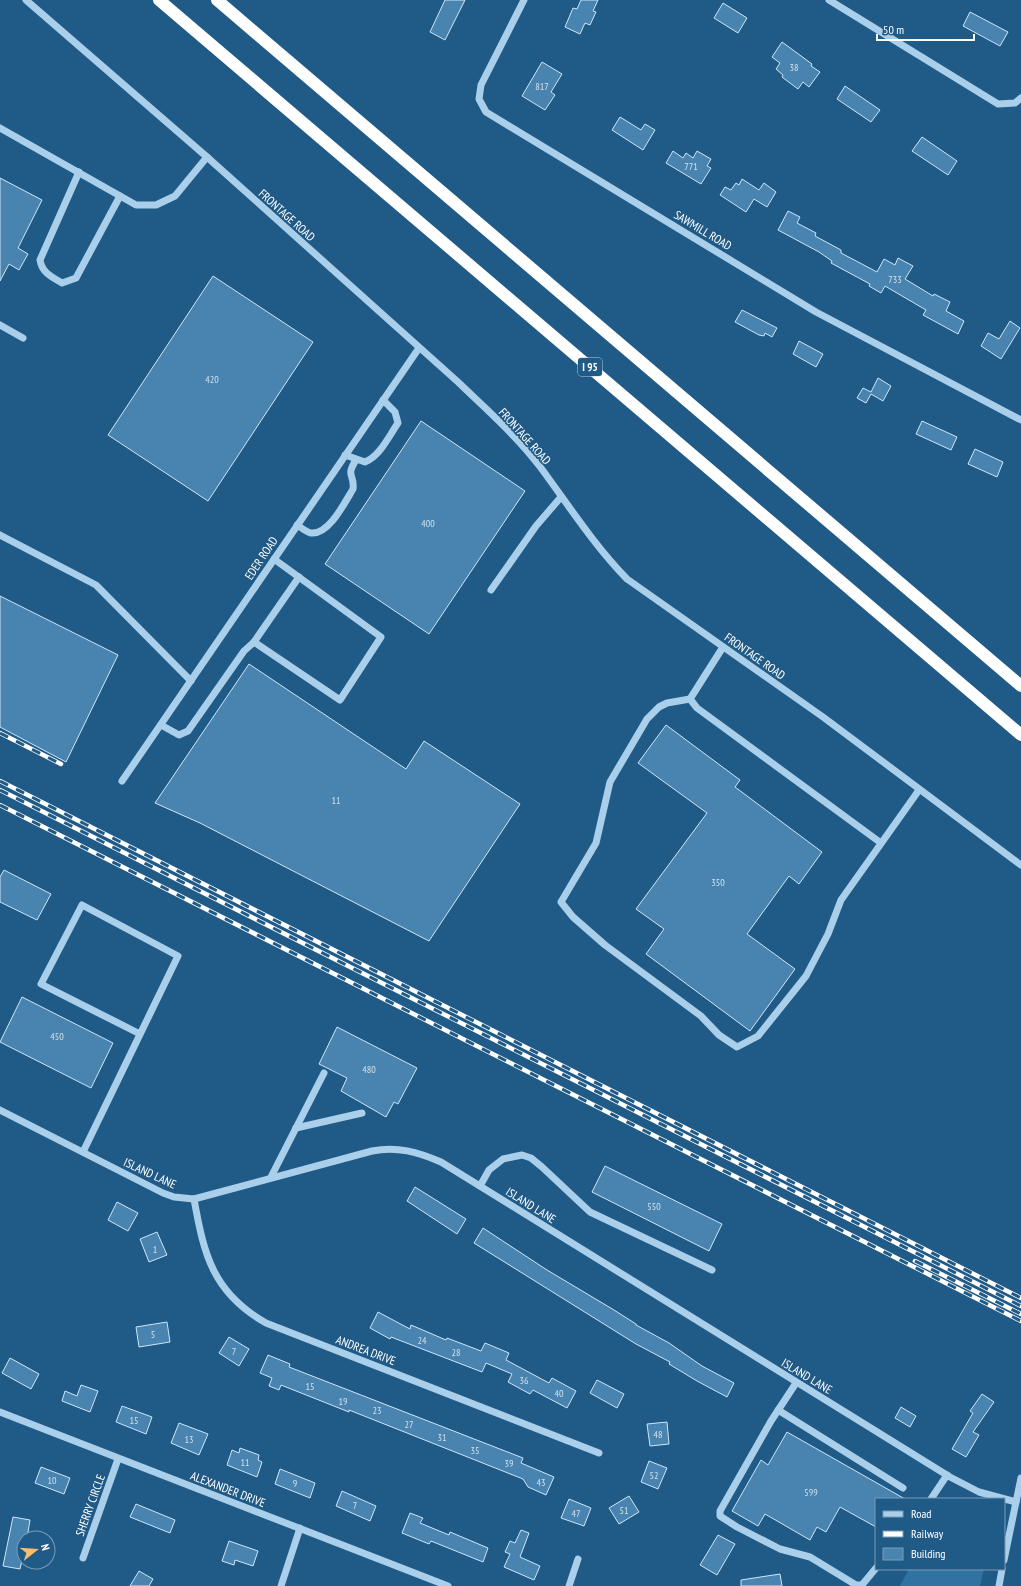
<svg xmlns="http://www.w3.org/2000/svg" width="1021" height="1586" font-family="'PT Sans Narrow',sans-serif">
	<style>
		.green { fill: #3073a3 }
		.building { fill: #4884af; stroke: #cee6f8 }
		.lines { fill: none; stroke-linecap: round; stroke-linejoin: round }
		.minor { stroke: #a9cfea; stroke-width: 7 }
		.highway { stroke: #fff; stroke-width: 12 }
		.rail-casing { stroke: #fff; stroke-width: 4.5 }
		.rail { stroke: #205a87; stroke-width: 3; stroke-dasharray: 9; stroke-linecap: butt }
		.labels { text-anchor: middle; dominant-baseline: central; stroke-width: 3.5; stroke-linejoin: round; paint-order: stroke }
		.number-label { font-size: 10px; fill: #d1e0eb }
		.shield { fill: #205a87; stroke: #bccedb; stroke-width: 1 }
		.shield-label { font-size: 11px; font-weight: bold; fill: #fff }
		.street-label { font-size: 12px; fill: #fff; stroke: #205a87 }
	</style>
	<rect width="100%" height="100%" fill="#205a87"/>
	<polygon class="green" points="909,1569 984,1569 980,1586 900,1586"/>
	<g class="building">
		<polygon points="445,0 465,0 445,40 430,32"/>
		<polygon points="581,0 598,0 593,11 596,12 590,25 585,23 580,34 565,27 573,8 577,9"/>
		<polygon points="723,3 747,18 738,33 714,18"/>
		<polygon points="970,12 1008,32 1000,46 963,26"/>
		<polygon points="782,42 812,64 811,66 820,72 809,87 803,82 798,89 782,77 783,75 776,69 780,63 772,57"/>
		<polygon points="542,62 562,74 551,92 555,95 545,110 522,96"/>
		<polygon points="845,86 880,110 871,122 837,99"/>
		<polygon points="620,117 641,130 645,124 655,130 643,150 612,130"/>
		<polygon points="922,137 957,161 948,175 912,151"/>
		<polygon points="673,151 683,158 686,153 693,158 697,151 711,159 707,166 711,168 701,184 666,163"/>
		<polygon points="0,178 42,200 18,248 28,254 19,270 9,264 0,281"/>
		<polygon points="742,179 759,190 764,183 776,192 767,207 754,199 746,212 720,195 725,187 731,190 736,183 739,185"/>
		<polygon points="788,211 800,217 797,223 816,233 815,236 841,250 841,253 877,272 884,259 895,265 898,258 913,266 905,279 933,296 934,294 950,302 946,311 964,321 958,334 923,315 926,310 885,286 881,293 869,286 870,284 831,263 832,261 819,252 778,230"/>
		<polygon points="213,276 313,342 208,501 108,435"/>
		<polygon points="742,310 777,328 772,337 765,333 764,336 759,335 735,322"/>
		<polygon points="1010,321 1020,328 1001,359 981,346 988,333 999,339"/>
		<polygon points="799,341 823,354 816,367 793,354"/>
		<polygon points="878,378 891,386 883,401 871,394 866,403 857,398 863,388 871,392"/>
		<polygon points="421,421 525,491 429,634 325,564"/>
		<polygon points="922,421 957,437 951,450 916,434"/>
		<polygon points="975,449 1003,462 997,477 968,464"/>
		<polygon points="0,596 118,655 66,762 0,727"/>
		<polygon points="249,664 406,769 424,741 520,804 429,941 200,823 155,803"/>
		<polygon points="666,725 740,780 735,787 822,852 799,884 789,876 747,934 795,969 750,1031 646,954 664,929 636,909 707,813 638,763"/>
		<polygon points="4,870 51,894 37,920 0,902 0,877"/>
		<polygon points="22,997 113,1043 91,1088 0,1042"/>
		<polygon points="337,1027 417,1068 398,1104 394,1102 386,1117 341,1091 347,1078 319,1064"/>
		<polygon points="605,1166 722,1224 709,1251 592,1192"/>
		<polygon points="415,1187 466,1219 457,1234 407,1201"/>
		<polygon points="117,1202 138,1213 128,1231 108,1220"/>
		<polygon points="483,1228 547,1270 614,1310 636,1324 636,1325 669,1343 702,1366 734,1383 727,1397 697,1381 669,1364 670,1362 636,1344 474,1243"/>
		<polygon points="157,1232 167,1255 149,1262 140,1239"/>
		<polygon points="378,1312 410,1329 411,1325 446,1340 447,1338 481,1351 485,1343 509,1353 506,1360 549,1383 552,1378 576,1391 567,1408 533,1390 530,1394 508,1382 512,1374 486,1363 482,1372 391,1337 390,1339 370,1328"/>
		<polygon points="167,1322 170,1342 139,1347 136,1327"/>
		<polygon points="229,1337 249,1349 239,1366 219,1353"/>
		<polygon points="268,1355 290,1364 289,1367 523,1458 521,1463 554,1477 546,1495 528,1487 523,1479 349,1410 349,1412 281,1385 279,1390 269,1386 272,1378 260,1373"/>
		<polygon points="10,1358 39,1374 31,1389 2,1373"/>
		<polygon points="597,1380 624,1394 617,1408 590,1393"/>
		<polygon points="81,1385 98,1391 90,1412 62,1401 65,1391 77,1396"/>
		<polygon points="982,1394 994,1402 973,1432 979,1435 966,1457 952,1449 973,1413 970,1411"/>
		<polygon points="122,1406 152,1417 146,1434 116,1422"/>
		<polygon points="901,1407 916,1416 910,1427 895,1418"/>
		<polygon points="667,1422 669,1444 650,1446 647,1424"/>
		<polygon points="179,1423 208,1434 199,1455 171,1443"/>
		<polygon points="787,1432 905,1499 876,1499 876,1527 840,1507 826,1532 817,1527 810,1540 765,1514 758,1526 732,1511 761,1460 768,1465"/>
		<polygon points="240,1448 259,1455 258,1460 262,1462 257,1477 227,1465 232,1450 239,1453"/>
		<polygon points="649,1461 667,1468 658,1489 641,1482"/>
		<polygon points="41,1467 70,1478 64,1494 35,1483"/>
		<polygon points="280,1469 315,1483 310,1498 275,1484"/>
		<polygon points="342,1491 376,1506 370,1521 336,1506"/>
		<polygon points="629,1496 639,1512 619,1524 609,1508"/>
		<polygon points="569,1499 591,1508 584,1526 561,1518"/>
		<polygon points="136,1504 175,1520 170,1533 130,1517"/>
		<polygon points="410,1513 423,1518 420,1523 449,1535 450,1532 488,1548 483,1562 431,1541 429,1544 402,1533"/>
		<polygon points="13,1517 30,1520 27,1538 24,1538 24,1551 20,1569 3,1566"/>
		<polygon points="521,1530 529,1533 520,1557 540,1566 534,1580 504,1567 510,1554 505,1552 510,1541 515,1543"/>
		<polygon points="718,1535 735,1544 717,1575 700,1565"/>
		<polygon points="229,1541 258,1551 253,1566 235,1560 234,1565 222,1561"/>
		<polygon points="139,1571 153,1579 149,1586 130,1586"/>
		<polygon points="780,1574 782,1586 741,1586 741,1580"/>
	</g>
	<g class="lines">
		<g class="minor">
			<path d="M 26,0 L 207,157 L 458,382 C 487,410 517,436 541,468 C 569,506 594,545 627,579 L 823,717 L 1021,865"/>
			<polyline points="524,0 481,85 479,99 486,112 816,312 1021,420"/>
			<polyline points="829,0 998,104 1015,103 1021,98"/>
			<polyline points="0,128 136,205 156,205 175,196 207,157"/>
			<path d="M 79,172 L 40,260 C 42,273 52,277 62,283 L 76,278 L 120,196"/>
			<polyline points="0,325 23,338"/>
			<path d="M 345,455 L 365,462 C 380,456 389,436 398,423 L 395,412 L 383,400"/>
			<path d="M 297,525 C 302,528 306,532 311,533 C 329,535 345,502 353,489 C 355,474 345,477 356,460"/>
			<polyline points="0,535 96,585 191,681"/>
			<polyline points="491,590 536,526 561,497"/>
			<polyline points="254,642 299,577"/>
			<polyline points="723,647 690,699 697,708 881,843"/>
			<polyline points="690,699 667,703 659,707 647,719 610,782 596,843 561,902 573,917 605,945 701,1016 719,1035 737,1047 758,1036 806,976 828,934 841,900 919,790"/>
			<polyline points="161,725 179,735 188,731 244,651 254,642 340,700 381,637 274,559"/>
			<polyline points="122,781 419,348"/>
			<path d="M 0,1110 L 163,1193 L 174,1197 L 194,1199 L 372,1151 C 397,1146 418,1152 441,1162 L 950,1477 L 979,1492 L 1016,1502"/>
			<polyline points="296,1128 362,1113"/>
			<polyline points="83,1152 178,956 82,905 41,984 140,1034"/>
			<polyline points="271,1177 324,1073"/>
			<polyline points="480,1186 489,1170 503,1159 522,1155 531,1158 542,1167 590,1212 712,1270"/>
			<path d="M 194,1199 C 204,1255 213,1293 266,1323 L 599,1453"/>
			<polyline points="796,1383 771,1421 720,1511 720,1516 737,1527 780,1549 810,1557 856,1585 862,1585 876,1568"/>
			<polyline points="778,1410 903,1488"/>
			<polyline points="0,1412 448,1586"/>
			<polyline points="931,1499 947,1475"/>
			<polyline points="83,1558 118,1459"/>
			<polyline points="1004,1560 1021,1478"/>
			<polyline points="281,1586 300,1528"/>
			<polyline points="569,1586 578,1559"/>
			<polyline points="999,1586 1002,1569"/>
		</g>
		<g class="highway">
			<polyline points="159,0 1021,735"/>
			<polyline points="217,0 1021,686"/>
		</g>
		<g class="rail-casing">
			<g id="rail">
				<polyline points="0,733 61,764"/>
				<polyline points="0,781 1021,1298"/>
				<polyline points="0,790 1021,1306"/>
				<polyline points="0,805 1021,1321"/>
				<polyline points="915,1261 1021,1314"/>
			</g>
		</g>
		<use href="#rail" class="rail"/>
	</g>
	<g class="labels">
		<g class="number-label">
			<text x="794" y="67">38</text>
			<text x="542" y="86">817</text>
			<text x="691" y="166">771</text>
			<text x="895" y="279">733</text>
			<text x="212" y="379">420</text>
			<text x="428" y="523">400</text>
			<text x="336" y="800">11</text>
			<text x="718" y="882">350</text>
			<text x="57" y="1036">450</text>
			<text x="369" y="1069">480</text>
			<text x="654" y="1206">550</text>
			<text x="155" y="1249">1</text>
			<text x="153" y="1334">5</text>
			<text x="422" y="1340">24</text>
			<text x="234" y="1351">7</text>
			<text x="456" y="1352">28</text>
			<text x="524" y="1380">36</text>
			<text x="310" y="1386">15</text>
			<text x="559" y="1393">40</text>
			<text x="343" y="1401">19</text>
			<text x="377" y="1410">23</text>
			<text x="134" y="1420">15</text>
			<text x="409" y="1424">27</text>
			<text x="658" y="1434">48</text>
			<text x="442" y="1437">31</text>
			<text x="189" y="1439">13</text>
			<text x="475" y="1450">35</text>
			<text x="245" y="1462">11</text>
			<text x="509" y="1463">39</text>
			<text x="654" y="1475">52</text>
			<text x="52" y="1480">10</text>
			<text x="541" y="1482">43</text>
			<text x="295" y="1483">9</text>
			<text x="811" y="1492">599</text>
			<text x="355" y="1505">7</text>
			<text x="624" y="1510">51</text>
			<text x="576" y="1513">47</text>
		</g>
		<rect class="shield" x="578" y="358" width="24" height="18" rx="3"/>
		<g class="shield-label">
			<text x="590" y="367">I 95</text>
		</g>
		<g class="street-label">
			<text transform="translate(287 215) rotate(42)">FRONTAGE ROAD</text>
			<text transform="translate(703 230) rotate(31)">SAWMILL ROAD</text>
			<text transform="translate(525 436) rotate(48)">FRONTAGE ROAD</text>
			<text transform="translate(261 558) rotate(-56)">EDER ROAD</text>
			<text transform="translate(755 656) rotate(35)">FRONTAGE ROAD</text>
			<text transform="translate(150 1173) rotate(25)">ISLAND LANE</text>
			<text transform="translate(531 1205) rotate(32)">ISLAND LANE</text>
			<text transform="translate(366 1350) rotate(21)">ANDREA DRIVE</text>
			<text transform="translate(807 1376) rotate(31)">ISLAND LANE</text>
			<text transform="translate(228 1489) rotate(21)">ALEXANDER DRIVE</text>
			<text transform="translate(90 1505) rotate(-70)">SHERRY CIRCLE</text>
		</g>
	</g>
	<rect x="875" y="1498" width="130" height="72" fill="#205a87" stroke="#799cb7"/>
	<rect x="883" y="1511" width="20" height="6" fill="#a9cfea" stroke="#799cb7"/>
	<text x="911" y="1518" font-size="12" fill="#ffffff">Road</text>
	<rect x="883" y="1531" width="20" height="6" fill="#ffffff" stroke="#799cb7"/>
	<text x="911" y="1538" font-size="12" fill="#ffffff">Railway</text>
	<rect x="883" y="1548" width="20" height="12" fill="#4884af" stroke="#799cb7"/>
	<text x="911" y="1558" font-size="12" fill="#ffffff">Building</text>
	<g transform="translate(36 1550) rotate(73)"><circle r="19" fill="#205a87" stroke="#799cb7"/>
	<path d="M0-3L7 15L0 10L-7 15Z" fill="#f8bc6a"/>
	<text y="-6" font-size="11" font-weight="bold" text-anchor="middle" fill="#ffffff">N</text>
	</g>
	<path d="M877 34v6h97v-6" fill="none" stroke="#ffffff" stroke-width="2"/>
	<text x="883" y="34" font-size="12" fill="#ffffff" stroke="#205a87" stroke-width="3" paint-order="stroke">50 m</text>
</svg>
